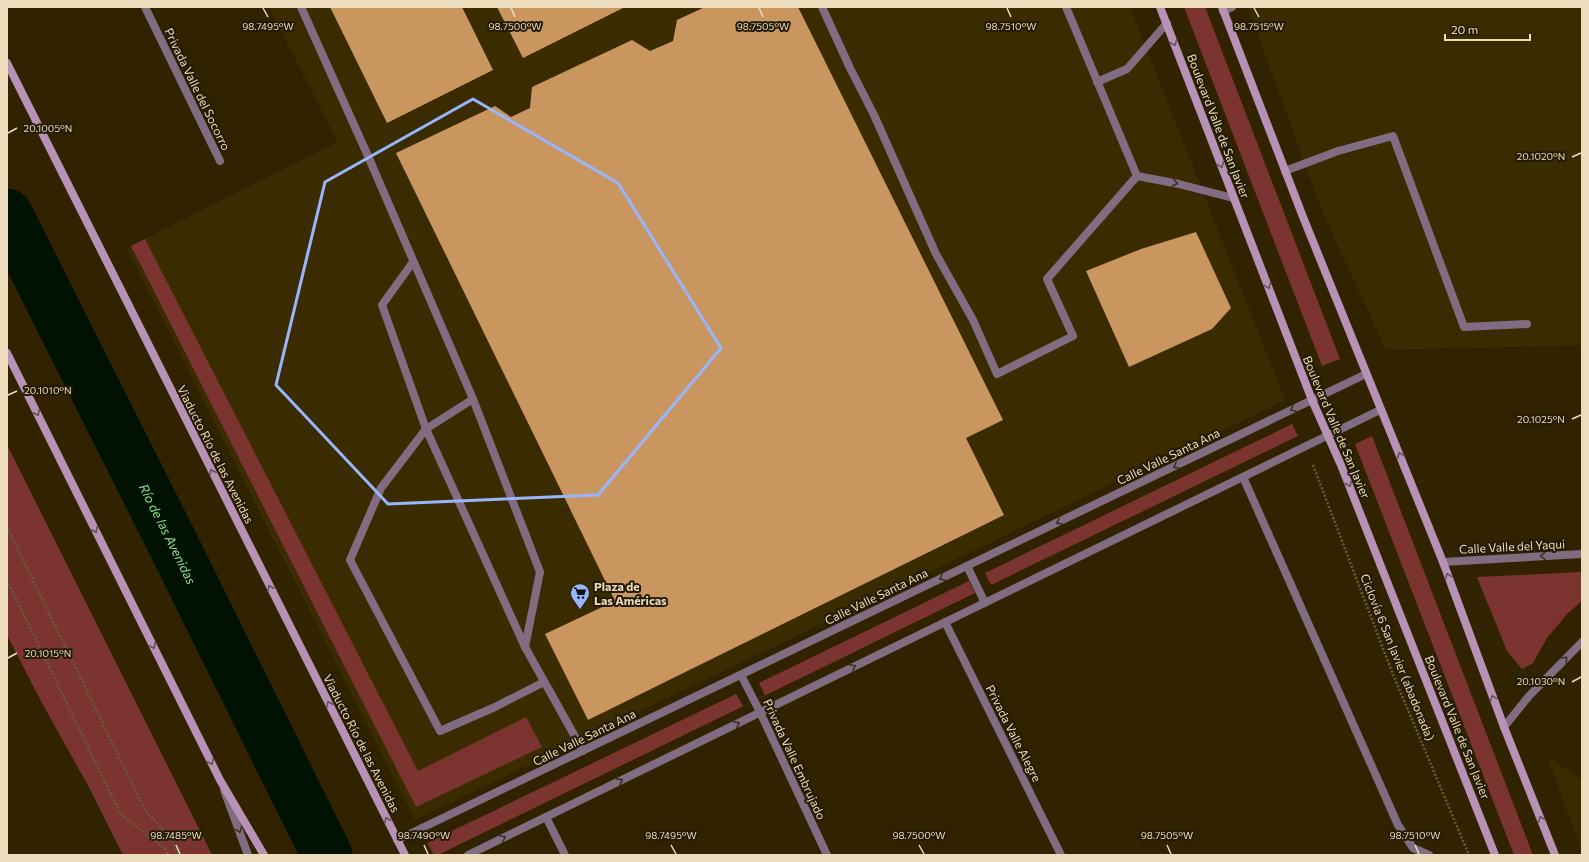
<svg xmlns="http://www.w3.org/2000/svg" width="1589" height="862" font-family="Commissioner,sans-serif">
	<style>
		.built { fill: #3b2b00 }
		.green { fill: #7b3430 }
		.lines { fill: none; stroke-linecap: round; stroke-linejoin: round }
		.river { stroke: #011203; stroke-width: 51 }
		.building { fill: #ca9660 }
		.path { stroke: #6b5c39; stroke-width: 2.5; stroke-dasharray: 2 2; stroke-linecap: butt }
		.service { stroke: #826c82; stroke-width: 8 }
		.minor { stroke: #826c82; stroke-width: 8 }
		.tertiary { stroke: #826c82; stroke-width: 8 }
		.secondary { stroke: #b693b6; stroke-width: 8 }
		.oneway { stroke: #665155 }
		.oneway2 { stroke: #3c2f25 }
		.marked { fill: none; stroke: #97b6fd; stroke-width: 3; stroke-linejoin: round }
		.ticks { fill: none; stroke: #edddbc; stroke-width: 1.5 }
		.labels { text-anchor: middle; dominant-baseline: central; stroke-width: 4; stroke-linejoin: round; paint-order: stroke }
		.street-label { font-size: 12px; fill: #edddbc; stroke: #241b06 }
		.poi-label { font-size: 12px; font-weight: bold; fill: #edddbc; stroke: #241b06; text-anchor: start }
		.water-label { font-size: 13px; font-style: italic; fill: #89e090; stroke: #241b06 }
		.ticks-label { font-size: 10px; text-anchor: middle; fill: #edddbc; stroke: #241b06; stroke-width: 4; stroke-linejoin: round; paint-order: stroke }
	</style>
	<rect width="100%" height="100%" fill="#322300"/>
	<g class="built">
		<polygon points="269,7 1130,7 1285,400 415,820 127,248 338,142"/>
		<polygon points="1248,7 1582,7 1582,345 1386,350 1322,211"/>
		<polygon points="1547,756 1582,780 1582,853"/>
	</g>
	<g class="green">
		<polygon points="1184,7 1205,7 1340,359 1322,366"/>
		<polygon points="145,239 418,771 526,717 542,747 416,807 131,246"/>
		<polygon points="1292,424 1298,436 991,585 985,573"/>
		<polygon points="1372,436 1533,855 1514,855 1355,444"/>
		<polygon points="7,445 212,855 123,855 91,791 42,703 7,635"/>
		<polygon points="1582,572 1582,601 1568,613 1547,638 1533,663 1522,669 1507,651 1477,577"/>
		<polygon points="969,581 975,593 438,855 434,855 427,843 736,694 743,706 765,695 759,683"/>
	</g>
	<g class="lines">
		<path class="river" id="s1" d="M 7,214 L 173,544 L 327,855"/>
	</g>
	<g class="building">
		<polygon points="330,7 462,7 493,70 387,123"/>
		<polygon points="497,7 625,7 523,58"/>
		<polygon points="705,7 798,7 1003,420 966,438 1004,515 588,720 545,634 615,601 396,153 495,106 511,117 530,108 532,87 632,40 650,51 673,41 677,20"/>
		<polygon points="1196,232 1231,308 1212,329 1129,367 1086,271 1141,249"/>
	</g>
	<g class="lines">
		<g class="path">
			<polyline points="1313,465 1392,672 1469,855"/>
			<polyline points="7,527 145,810 171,839 179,855"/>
			<polyline points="7,580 120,813 165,849 168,855"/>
		</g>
		<g class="service">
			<polyline points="301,7 368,156 473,399 540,572 525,647"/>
			<polyline points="822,7 850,68 874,115 936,254 973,320 997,374 1073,336 1047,279 1137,176"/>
			<polyline points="1066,7 1137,176"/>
			<polyline points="1097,82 1127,69 1167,23"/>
			<polyline points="1285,171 1338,151 1393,136 1464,327 1527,324"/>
			<polyline points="1137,176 1179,184 1233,198"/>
			<polyline points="413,262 382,305 426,429 525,647 583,751"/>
			<polyline points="473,399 426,429 381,488 350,560 440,731 495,707 544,682"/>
		</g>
		<g class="minor">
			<polyline points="145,7 220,161"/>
			<polyline points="1223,11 1232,7"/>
			<polyline points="1243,477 1398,825 1413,848 1429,855"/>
			<polyline points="1443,562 1582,554"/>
			<polyline points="945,622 1061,855"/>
			<polyline points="741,675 760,712 827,855"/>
			<polyline points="1504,727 1529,696 1582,642"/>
			<polyline points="546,817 565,855"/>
		</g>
		<g class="tertiary">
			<polyline points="967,566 985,603"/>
			<polyline points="224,790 248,855"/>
			<polyline points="397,840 1366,374"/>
			<polyline points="468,855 1380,410"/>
		</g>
		<g class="secondary">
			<polyline points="1160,7 1312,400 1341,465 1495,855"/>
			<polyline points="1222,7 1303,217 1443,562 1504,727 1555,855"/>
			<polyline points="7,63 405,855"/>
			<polyline points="7,353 220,780 264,855"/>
		</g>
	</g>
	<defs><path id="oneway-chevron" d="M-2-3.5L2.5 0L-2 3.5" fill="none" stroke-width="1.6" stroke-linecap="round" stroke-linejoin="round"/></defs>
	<g class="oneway">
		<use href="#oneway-chevron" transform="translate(1174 43) rotate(69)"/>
		<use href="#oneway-chevron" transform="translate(1221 165) rotate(69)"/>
		<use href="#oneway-chevron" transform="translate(1268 286) rotate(69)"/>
		<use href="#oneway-chevron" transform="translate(37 413) rotate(64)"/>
		<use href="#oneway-chevron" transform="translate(1400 455) rotate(-112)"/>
		<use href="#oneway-chevron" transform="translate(212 472) rotate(-117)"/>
		<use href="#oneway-chevron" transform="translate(1349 484) rotate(68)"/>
		<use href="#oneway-chevron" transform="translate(95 530) rotate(64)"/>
		<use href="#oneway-chevron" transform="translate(1448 576) rotate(-110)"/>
		<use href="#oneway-chevron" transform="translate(270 588) rotate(-117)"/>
		<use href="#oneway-chevron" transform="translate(153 646) rotate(64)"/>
		<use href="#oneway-chevron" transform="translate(1493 698) rotate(-110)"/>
		<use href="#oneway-chevron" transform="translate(329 704) rotate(-117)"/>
		<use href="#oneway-chevron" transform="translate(211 762) rotate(64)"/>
		<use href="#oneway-chevron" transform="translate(1541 819) rotate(-111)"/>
		<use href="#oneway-chevron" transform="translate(387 820) rotate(-117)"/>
	</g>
	<g class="oneway2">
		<use href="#oneway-chevron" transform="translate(1175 183) rotate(11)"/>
		<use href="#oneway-chevron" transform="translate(1293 409) rotate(154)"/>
		<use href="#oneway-chevron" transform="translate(1176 466) rotate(154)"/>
		<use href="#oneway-chevron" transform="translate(1059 522) rotate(154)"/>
		<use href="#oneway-chevron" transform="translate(1543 556) rotate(177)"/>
		<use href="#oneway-chevron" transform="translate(942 578) rotate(154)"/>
		<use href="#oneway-chevron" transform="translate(1565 659) rotate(-46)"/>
		<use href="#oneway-chevron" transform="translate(853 667) rotate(-26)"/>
		<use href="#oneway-chevron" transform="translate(737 724) rotate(-26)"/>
		<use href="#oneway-chevron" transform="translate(620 781) rotate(-26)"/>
		<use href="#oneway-chevron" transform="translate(239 830) rotate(69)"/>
		<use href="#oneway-chevron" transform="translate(503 838) rotate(-26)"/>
	</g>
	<path class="marked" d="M 473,99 L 618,183 L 721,348 L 598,495 L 388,504 L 276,385 L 325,182 Z"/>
	<path class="ticks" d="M 263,8 L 268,17M 511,8 L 515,17M 759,8 L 763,17M 1007,8 L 1011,17M 1254,8 L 1259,17M 8,133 L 17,128M 1572,157 L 1581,153M 8,395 L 17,391M 1572,419 L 1581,415M 8,658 L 17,653M 1572,682 L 1581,677M 176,845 L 180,854M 424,845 L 428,854M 671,845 L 676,854M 919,845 L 924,854M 1167,845 L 1171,854M 1415,845 L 1419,854"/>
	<defs>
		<g id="supermarket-pin" transform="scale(1)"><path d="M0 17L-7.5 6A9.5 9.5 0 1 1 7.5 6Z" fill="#97b6fd" stroke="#241b06"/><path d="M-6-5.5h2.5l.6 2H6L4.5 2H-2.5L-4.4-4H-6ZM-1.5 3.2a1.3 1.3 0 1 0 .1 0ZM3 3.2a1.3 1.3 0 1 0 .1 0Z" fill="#111"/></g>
	</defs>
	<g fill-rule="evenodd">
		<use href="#supermarket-pin" x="580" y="593"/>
	</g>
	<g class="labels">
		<g class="street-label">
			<text transform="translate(198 89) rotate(64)">Privada Valle del Socorro</text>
			<text transform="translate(1219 126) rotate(69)">Boulevard Valle de San Javier</text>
			<text transform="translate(1337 427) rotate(67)">Boulevard Valle de San Javier</text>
			<text transform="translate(216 454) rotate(63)">Viaducto Río de las Avenidas</text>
			<text transform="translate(1168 456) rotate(-26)">Calle Valle Santa Ana</text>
			<text transform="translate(1512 546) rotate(-3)">Calle Valle del Yaqui</text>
			<text transform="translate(876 596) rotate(-26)">Calle Valle Santa Ana</text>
			<text transform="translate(1398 657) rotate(68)">Ciclovía 6 San Javier (abadonada)</text>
			<text transform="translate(1458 727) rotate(68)">Boulevard Valle de San Javier</text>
			<text transform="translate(1014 733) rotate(63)">Privada Valle Alegre</text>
			<text transform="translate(584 737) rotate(-26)">Calle Valle Santa Ana</text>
			<text transform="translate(362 743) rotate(63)">Viaducto Río de las Avenidas</text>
			<text transform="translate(795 759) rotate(65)">Privada Valle Embrujado</text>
		</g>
		<g class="poi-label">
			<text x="594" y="586">Plaza de<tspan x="594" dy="14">Las Américas</tspan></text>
		</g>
		<g class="water-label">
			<text stroke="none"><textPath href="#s1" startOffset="358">Río de las Avenidas</textPath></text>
		</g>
	</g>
	<g class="ticks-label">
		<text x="268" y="30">98.7495°W</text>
		<text x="515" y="30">98.7500°W</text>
		<text x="763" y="30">98.7505°W</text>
		<text x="1011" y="30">98.7510°W</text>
		<text x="1259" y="30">98.7515°W</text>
		<text x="48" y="132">20.1005°N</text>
		<text x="1541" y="160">20.1020°N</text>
		<text x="48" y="394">20.1010°N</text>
		<text x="1541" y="423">20.1025°N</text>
		<text x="48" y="657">20.1015°N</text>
		<text x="1541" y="685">20.1030°N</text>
		<text x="176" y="839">98.7485°W</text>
		<text x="424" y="839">98.7490°W</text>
		<text x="671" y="839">98.7495°W</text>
		<text x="919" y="839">98.7500°W</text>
		<text x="1167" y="839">98.7505°W</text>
		<text x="1415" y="839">98.7510°W</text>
	</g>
	<rect width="1589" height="862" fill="none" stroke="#edddbc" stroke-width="16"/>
	<path d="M1445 34v6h85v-6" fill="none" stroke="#edddbc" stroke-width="2"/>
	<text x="1451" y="34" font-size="12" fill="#edddbc" stroke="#241b06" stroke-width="3" paint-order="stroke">20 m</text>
</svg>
